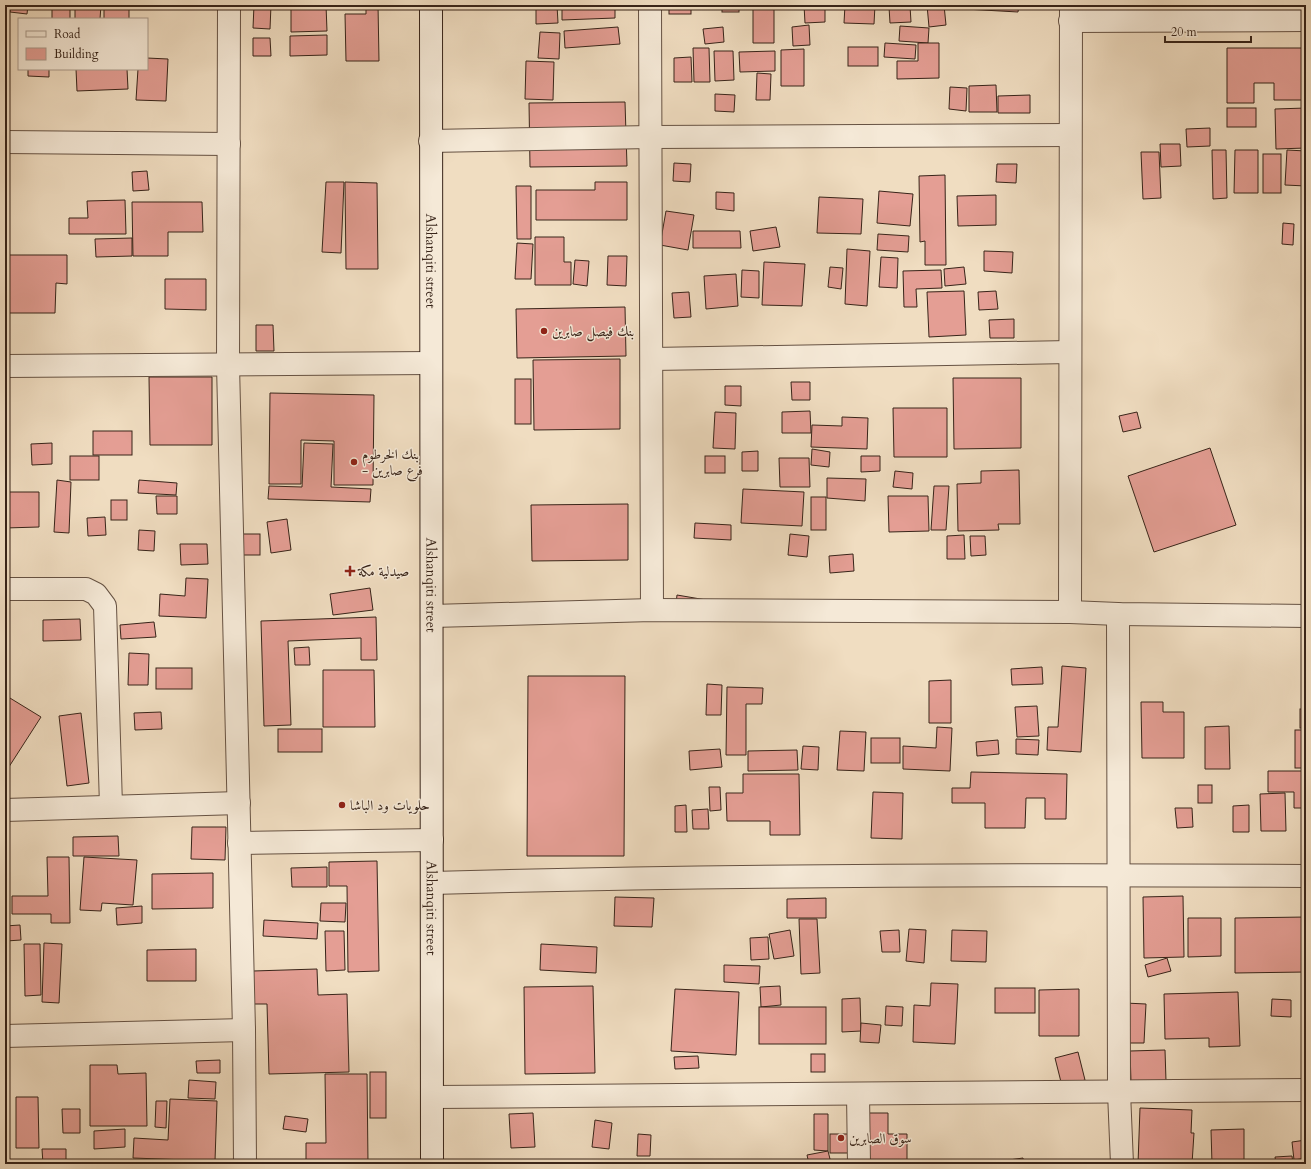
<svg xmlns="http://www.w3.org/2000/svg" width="1311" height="1169" font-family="Cardo,Amiri,serif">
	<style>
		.building { fill: #e49e94; stroke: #382419 }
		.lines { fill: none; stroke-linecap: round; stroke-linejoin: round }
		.street-casing { stroke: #665243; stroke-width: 24 }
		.secondary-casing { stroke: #382419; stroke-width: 24 }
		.street { stroke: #f5e9d7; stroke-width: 22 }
		.secondary { stroke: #f5e9d7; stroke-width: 22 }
		.poi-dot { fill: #8f2418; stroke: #f5e9d7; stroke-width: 1.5 }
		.labels { text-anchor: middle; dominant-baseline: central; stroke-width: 3; stroke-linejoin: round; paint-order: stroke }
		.street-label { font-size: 14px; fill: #382419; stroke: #f5e9d7 }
		.poi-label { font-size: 14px; fill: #382419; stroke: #f5e9d7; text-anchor: start }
	</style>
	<rect width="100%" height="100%" fill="#f0ddc1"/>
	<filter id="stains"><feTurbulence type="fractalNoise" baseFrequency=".005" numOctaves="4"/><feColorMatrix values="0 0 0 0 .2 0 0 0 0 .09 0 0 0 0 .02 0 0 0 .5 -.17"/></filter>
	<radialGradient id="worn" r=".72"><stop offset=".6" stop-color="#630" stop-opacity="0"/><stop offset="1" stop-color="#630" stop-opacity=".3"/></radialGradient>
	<g class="building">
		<polygon points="11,5 28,5 27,14 10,12"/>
		<rect x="52" y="5" width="18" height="14"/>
		<polygon points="75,5 101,5 100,19 75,19"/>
		<rect x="104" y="5" width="25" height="14"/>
		<polygon points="254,5 271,5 270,29 253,28"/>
		<polygon points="291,5 326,5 327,31 291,32"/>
		<polygon points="366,5 378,5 379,61 346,61 345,14 366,14"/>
		<polygon points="536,5 557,5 558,23 536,24"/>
		<polygon points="562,5 615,5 615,18 562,20"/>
		<rect x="669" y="5" width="22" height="9"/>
		<rect x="722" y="5" width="17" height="7"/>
		<polygon points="747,5 786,5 786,6 747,7"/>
		<polygon points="804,5 825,5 825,22 805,23"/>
		<polygon points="845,5 875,5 874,24 844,23"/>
		<polygon points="927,5 944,5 946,25 929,27"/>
		<polygon points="965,5 1019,5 1018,12 965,9"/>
		<polygon points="910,6 911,22 890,23 889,7"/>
		<polygon points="753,8 774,9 774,43 753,43"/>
		<polygon points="809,25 810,45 793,46 792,27"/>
		<polygon points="900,26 929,28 928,43 899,41"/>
		<polygon points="618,27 620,44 565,48 564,31"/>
		<polygon points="723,27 724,42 705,44 703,29"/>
		<polygon points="540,32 560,33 559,59 538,58"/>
		<polygon points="327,35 327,55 290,56 290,36"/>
		<polygon points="253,38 270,38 271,56 253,56"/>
		<polygon points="885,43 916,45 915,59 884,57"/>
		<polygon points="918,43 939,43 939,78 897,79 897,61 918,61"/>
		<rect x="848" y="47" width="30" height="19"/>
		<polygon points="693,48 709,48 710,82 694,82"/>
		<polygon points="1227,48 1306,48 1306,100 1274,100 1274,83 1254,83 1254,103 1227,103"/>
		<polygon points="804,49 804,86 781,86 781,50"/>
		<polygon points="714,51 733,51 734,80 715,81"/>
		<polygon points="775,51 775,71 740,72 739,52"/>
		<polygon points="691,57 692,82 674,82 674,58"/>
		<polygon points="147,58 168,59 166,101 136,100 138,69 147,69"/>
		<polygon points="526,61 554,62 553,100 525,99"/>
		<polygon points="28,69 49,69 49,77 28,76"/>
		<polygon points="76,69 127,69 128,89 77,91"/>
		<polygon points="757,73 771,74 770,100 756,100"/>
		<polygon points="996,85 997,112 969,112 969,86"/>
		<polygon points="950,87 967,88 966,111 949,109"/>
		<polygon points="715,94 735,95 734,112 715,111"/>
		<polygon points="1030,95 1030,113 998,113 998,96"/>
		<polygon points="625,102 627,166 530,167 529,103"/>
		<rect x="1227" y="108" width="29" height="19"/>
		<polygon points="1306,108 1306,148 1276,149 1275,109"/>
		<polygon points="1210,128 1210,146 1187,147 1186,129"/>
		<polygon points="1160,144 1180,144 1181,166 1161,167"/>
		<polygon points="1212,150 1226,150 1227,198 1213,199"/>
		<polygon points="1235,150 1258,150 1258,193 1234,193"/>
		<polygon points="1287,150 1306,151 1306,186 1285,185"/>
		<polygon points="1141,152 1159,152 1161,198 1143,199"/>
		<rect x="1263" y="154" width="18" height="39"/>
		<polygon points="674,163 691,164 690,182 673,181"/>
		<polygon points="997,164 1017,164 1016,183 996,182"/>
		<polygon points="147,171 149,190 133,191 132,172"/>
		<polygon points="945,175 946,265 925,265 925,241 920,242 919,176"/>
		<polygon points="326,182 344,182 341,253 322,252"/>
		<polygon points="345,182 377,183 378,269 346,269"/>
		<polygon points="595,182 627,182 627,220 536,220 536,190 595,190"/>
		<polygon points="516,186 531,186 531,239 517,239"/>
		<polygon points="879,191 913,194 910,226 877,223"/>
		<polygon points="716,192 734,193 734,211 716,209"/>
		<polygon points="996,195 996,225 958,226 957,196"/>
		<polygon points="819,197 863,199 861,234 817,233"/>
		<polygon points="125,200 126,234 69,234 69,218 88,218 87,201"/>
		<polygon points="132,202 202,202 203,232 168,232 168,256 133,256"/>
		<polygon points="666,211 694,215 688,250 660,245"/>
		<polygon points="1283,223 1294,224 1293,245 1282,244"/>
		<polygon points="776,227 780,247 753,251 750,231"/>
		<polygon points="693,231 740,231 741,248 693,248"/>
		<polygon points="878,234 909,236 908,252 877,250"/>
		<polygon points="535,237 564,237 564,262 571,262 571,285 535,285"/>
		<polygon points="132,238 132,256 96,257 95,239"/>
		<polygon points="517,243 533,244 531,279 515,279"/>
		<polygon points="847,249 870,251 867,306 845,304"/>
		<polygon points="984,251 1013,252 1012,273 984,271"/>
		<polygon points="5,255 67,255 67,284 56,283 55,313 5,313"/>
		<polygon points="608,256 627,256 626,286 607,285"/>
		<polygon points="881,257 898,258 897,288 879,287"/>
		<polygon points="575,260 589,261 587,286 573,284"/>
		<polygon points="764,262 805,264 802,306 762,305"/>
		<polygon points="830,267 843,268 841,289 828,287"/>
		<polygon points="964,267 966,284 945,286 944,269"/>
		<polygon points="742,270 759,271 759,298 741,297"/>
		<polygon points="941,270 942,288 916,289 917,307 904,307 903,271"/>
		<polygon points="736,274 738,306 706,309 704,276"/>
		<polygon points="165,279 206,279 206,310 165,309"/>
		<polygon points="964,291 966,335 929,337 927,292"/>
		<polygon points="996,291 998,309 979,310 978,292"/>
		<polygon points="689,292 691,317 674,318 672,293"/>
		<polygon points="625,307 626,356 517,358 516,309"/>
		<polygon points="1014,319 1014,338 990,338 989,320"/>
		<polygon points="256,325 273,325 274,351 256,351"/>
		<polygon points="620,359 620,429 534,430 533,360"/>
		<polygon points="149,377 212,377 212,445 150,445"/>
		<polygon points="953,378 1021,378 1021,448 954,449"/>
		<rect x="515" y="379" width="16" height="45"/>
		<polygon points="791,382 810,382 810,400 792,400"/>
		<polygon points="725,386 741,386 741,406 725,405"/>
		<polygon points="270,393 374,395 373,485 334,485 334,441 301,440 301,484 269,484"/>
		<polygon points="893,408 947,408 947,457 894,457"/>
		<polygon points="810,411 811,433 782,433 782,412"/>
		<polygon points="715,412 736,413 735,449 713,448"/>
		<polygon points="1137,412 1141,428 1123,432 1119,416"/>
		<polygon points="842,417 868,418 867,449 811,447 812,425 842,426"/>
		<rect x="93" y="431" width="39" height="24"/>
		<polygon points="52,443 52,464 32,465 31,444"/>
		<polygon points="304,443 333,444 331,487 371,489 370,502 268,499 269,486 302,487"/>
		<polygon points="1210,448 1236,525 1154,552 1128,476"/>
		<polygon points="812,449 830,452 829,467 811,465"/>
		<polygon points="758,451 758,471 742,471 742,452"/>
		<rect x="70" y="456" width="29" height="24"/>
		<rect x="705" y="456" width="20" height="17"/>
		<polygon points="861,456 880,456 880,471 861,472"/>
		<polygon points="779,458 809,458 810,487 780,487"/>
		<polygon points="1019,470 1020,524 998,524 999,530 958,531 957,484 981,483 981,471"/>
		<polygon points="895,471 913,473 912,489 893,487"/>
		<polygon points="827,478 866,479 865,501 827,498"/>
		<polygon points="57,480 71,482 69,533 54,532"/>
		<polygon points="139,480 177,483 176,495 138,493"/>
		<polygon points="934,486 949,486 946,530 931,530"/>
		<polygon points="743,489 804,492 802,526 741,523"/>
		<polygon points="5,492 39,492 39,527 5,528"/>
		<polygon points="156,496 177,496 177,514 157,514"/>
		<polygon points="888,496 928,496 929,531 889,532"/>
		<rect x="811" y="497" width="15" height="33"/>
		<rect x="111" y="500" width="16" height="20"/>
		<polygon points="628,504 628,560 532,561 531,505"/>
		<polygon points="105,517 106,535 88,536 87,518"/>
		<polygon points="287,519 291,550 271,553 267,522"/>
		<polygon points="695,523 731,525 731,540 694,538"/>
		<polygon points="139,530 155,531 154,551 138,550"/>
		<rect x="243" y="534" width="17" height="21"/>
		<polygon points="790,534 809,536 807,557 788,555"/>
		<polygon points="964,535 965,559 947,559 947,536"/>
		<polygon points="970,536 985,536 986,555 971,556"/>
		<polygon points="180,544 207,544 208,564 181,565"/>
		<polygon points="853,554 854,571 830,573 829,556"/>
		<polygon points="186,578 208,579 206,618 159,616 160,594 185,596"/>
		<polygon points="370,588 373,610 333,615 330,594"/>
		<polygon points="677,595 718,602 676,604"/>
		<polygon points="376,617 377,660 361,660 361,638 288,641 291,725 264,726 261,621"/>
		<polygon points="80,619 81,640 43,641 43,620"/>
		<polygon points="154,622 156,637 121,639 120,625"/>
		<polygon points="309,647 310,665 295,665 294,648"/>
		<polygon points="129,653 149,654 148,685 128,685"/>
		<polygon points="1062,666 1086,668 1081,752 1047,750 1048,727 1058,727"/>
		<polygon points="1042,667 1043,684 1012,685 1011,669"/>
		<rect x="156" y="668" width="36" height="21"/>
		<polygon points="323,670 374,670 375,727 323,727"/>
		<polygon points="528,676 625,676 624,856 527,856"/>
		<polygon points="951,680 951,723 929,723 929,681"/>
		<polygon points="707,684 722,685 721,715 706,715"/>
		<polygon points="727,687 763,688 762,704 746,704 746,755 726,755"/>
		<polygon points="5,695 41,717 5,773"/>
		<polygon points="1141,702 1163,702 1163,712 1184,712 1184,758 1142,758"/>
		<polygon points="1037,706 1039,736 1017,737 1015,707"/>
		<rect x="1300" y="709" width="6" height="19"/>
		<polygon points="161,712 162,729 135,730 134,713"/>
		<polygon points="81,713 89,783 67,786 59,716"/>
		<polygon points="1229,726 1230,769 1205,769 1205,727"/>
		<polygon points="937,727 952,728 950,771 903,769 903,746 936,748"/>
		<rect x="278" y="729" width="44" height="23"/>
		<rect x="1295" y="730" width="11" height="38"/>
		<polygon points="840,731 866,732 864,771 837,770"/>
		<rect x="871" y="738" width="29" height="25"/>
		<polygon points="1016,739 1039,740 1038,755 1016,754"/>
		<polygon points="998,740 999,754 977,756 976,742"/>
		<polygon points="803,746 819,747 818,770 801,769"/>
		<polygon points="720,749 722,767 690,770 689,751"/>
		<polygon points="797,750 798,770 748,771 748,751"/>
		<polygon points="1268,771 1306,771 1306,808 1294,808 1294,792 1268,792"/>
		<polygon points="971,772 1067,774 1066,819 1045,819 1045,798 1026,798 1025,828 985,828 985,803 952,803 952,788 970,788"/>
		<polygon points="743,774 799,774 800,835 770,835 770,821 727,821 726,793 743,793"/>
		<rect x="1198" y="785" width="14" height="18"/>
		<polygon points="709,787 720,787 721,810 710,811"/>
		<polygon points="873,792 903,793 902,839 871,838"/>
		<polygon points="1285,793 1286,831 1261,831 1260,794"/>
		<polygon points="686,805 687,832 675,832 675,806"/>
		<polygon points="1249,805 1249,832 1233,832 1233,806"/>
		<polygon points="1175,808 1192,808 1193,827 1177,828"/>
		<polygon points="708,809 709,829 693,829 692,810"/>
		<polygon points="192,827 226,827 225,860 191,859"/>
		<polygon points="118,836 119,856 73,856 73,837"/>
		<polygon points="47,857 69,857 70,923 51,923 51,914 12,914 12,896 48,896"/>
		<polygon points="84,857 137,860 133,905 102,903 101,911 80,910"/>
		<polygon points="377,861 379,971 348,972 347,886 329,886 329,862"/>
		<polygon points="327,867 327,887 292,887 291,868"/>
		<polygon points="213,873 213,908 152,909 152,874"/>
		<polygon points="1183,896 1184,957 1144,958 1143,897"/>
		<polygon points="615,897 654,898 652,927 614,926"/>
		<polygon points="826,898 826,918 787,918 787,899"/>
		<polygon points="321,903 346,903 345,922 320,921"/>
		<polygon points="142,906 142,923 117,925 116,908"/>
		<polygon points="1306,917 1306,972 1235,973 1235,918"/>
		<polygon points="1188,918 1221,918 1221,956 1188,957"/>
		<polygon points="799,919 817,919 820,973 801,974"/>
		<polygon points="264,920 318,923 317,939 263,936"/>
		<polygon points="20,925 21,940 6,941 9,969 5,969 5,926"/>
		<polygon points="909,929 926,930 924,963 906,961"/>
		<polygon points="790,930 794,956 774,959 769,934"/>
		<polygon points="899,930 900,952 882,952 880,931"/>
		<polygon points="952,930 987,931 986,962 951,961"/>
		<polygon points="325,931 344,931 345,970 326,971"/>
		<polygon points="768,937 769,959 751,960 750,938"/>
		<polygon points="44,943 62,944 59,1003 42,1002"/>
		<polygon points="24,944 40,944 41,995 25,996"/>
		<polygon points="541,944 597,947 596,973 540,970"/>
		<polygon points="196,949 196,981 147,981 147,950"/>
		<polygon points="1167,958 1171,971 1148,977 1145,965"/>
		<polygon points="724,965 760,966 759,984 724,982"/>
		<polygon points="317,969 318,995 347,994 349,1072 269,1074 267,1004 254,1004 253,971"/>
		<polygon points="931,983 958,984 955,1044 913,1042 914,1005 930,1006"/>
		<polygon points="593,986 595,1073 525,1074 524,987"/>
		<polygon points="780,986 781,1005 761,1007 760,987"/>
		<rect x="995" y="988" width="40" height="25"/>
		<polygon points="675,989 739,992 736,1055 671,1051"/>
		<polygon points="1079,989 1079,1036 1039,1036 1039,990"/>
		<polygon points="1238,992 1240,1046 1209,1047 1209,1038 1165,1039 1164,994"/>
		<polygon points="860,998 861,1031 842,1032 842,999"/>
		<polygon points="1272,999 1291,1000 1291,1017 1271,1016"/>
		<polygon points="1125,1003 1146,1004 1144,1043 1124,1043"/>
		<polygon points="886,1006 903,1007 902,1026 885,1025"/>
		<rect x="759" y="1007" width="67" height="37"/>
		<polygon points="861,1023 881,1025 879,1043 860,1042"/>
		<polygon points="1165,1050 1166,1081 1131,1082 1130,1051"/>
		<polygon points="1078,1052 1085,1080 1062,1086 1055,1058"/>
		<rect x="811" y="1054" width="14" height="18"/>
		<polygon points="698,1056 699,1068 675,1069 674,1057"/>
		<polygon points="220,1060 220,1073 197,1073 196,1061"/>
		<polygon points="90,1065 117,1065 118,1074 146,1073 147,1126 90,1126"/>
		<rect x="370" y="1072" width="16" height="46"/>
		<polygon points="325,1074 367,1074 368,1163 306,1164 306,1143 326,1143"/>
		<polygon points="189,1080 216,1082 215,1099 188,1098"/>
		<polygon points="16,1097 38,1097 39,1148 16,1148"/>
		<polygon points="170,1099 217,1101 215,1161 133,1158 134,1138 168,1140"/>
		<polygon points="156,1101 167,1101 166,1128 155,1127"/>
		<polygon points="1140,1108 1192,1110 1191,1133 1194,1133 1192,1164 1138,1164"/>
		<polygon points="62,1109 80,1109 80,1133 63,1133"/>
		<polygon points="533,1113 535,1147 511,1148 509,1114"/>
		<polygon points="867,1113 888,1113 888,1134 907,1134 907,1164 867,1164"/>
		<polygon points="814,1114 828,1114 828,1151 814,1150"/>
		<polygon points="285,1116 308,1119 306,1132 283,1129"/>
		<polygon points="595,1120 612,1123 609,1149 592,1147"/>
		<polygon points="125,1129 125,1147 94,1149 94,1131"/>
		<polygon points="1244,1129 1244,1164 1212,1164 1211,1130"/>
		<polygon points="638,1134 651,1135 650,1156 637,1156"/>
		<rect x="830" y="1134" width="18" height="19"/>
		<polygon points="1306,1140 1306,1158 1294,1160 1292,1142"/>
		<polygon points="42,1149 66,1149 66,1164 43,1164"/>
		<polygon points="828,1151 831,1163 809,1164 807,1155"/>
		<polygon points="1292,1156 1293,1164 1276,1164 1275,1157"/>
		<polygon points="1023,1158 1024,1164 1003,1164 1002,1161"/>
	</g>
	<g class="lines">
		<g class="street-casing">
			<g id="street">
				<polyline points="229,5 228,365 244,1030 245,1164"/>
				<polyline points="650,5 652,610"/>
				<polyline points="1070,21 1306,20"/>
				<polyline points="430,141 651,137 1070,135"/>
				<polyline points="5,142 229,144"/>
				<polyline points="652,359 1070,352"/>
				<polyline points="5,366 431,363"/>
				<polyline points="5,589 86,589 96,594 105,606 111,806"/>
				<polyline points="1070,612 1071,5"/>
				<polyline points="1118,614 1119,1092 1122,1164"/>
				<polyline points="432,616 652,610 1070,612 1118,614 1306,616"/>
				<polyline points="5,810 239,803"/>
				<polyline points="239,843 432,840"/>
				<path d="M 432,883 C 723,875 1015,874 1306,876"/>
				<polyline points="5,1036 244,1030"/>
				<polyline points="858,1094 859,1164"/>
				<polyline points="433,1097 1306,1090"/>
			</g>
		</g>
		<g class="secondary-casing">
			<g id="secondary">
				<path id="s1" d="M 431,5 L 432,1164"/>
			</g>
		</g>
		<use href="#street" class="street"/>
		<use href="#secondary" class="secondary"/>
	</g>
	<g class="poi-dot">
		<circle cx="544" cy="331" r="4"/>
		<circle cx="354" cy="462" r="4"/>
		<path d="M348 565h4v4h4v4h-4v4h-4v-4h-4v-4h4z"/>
		<circle cx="342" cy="805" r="4"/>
		<circle cx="841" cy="1138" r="4"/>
	</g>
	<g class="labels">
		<g class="street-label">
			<text stroke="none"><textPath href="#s1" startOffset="256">Alshanqiti street</textPath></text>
			<text stroke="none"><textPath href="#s1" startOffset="580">Alshanqiti street</textPath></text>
			<text stroke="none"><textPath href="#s1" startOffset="903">Alshanqiti street</textPath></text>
		</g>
		<g class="poi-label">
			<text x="552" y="331">بنك فيصل صابرين</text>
			<text x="362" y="454">بنك الخرطوم<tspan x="362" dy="16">- فرع صابرين</tspan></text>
			<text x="358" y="571">صيدلية مكة</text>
			<text x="350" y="805">حلويات ود الباشا</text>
			<text x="849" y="1138">سوق الصابرين</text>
		</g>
	</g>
	<rect width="1311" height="1169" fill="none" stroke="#f0ddc1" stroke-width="20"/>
	<rect x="6" y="6" width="1299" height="1157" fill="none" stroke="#382419" stroke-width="2"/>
	<rect x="10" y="10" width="1291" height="1149" fill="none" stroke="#382419"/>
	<rect x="18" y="18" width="130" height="52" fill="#f5e9d7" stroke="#a99a8b"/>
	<rect x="26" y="31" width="20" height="6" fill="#f5e9d7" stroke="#a99a8b"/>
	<text x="54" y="38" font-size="12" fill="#382419">Road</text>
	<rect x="26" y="48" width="20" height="12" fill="#e49e94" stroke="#a99a8b"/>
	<text x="54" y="58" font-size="12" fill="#382419">Building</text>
	<path d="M1165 36v6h86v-6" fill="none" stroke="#382419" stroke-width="2"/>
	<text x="1171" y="36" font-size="12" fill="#382419" stroke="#f5e9d7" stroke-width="3" paint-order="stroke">20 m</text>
	<rect width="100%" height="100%" filter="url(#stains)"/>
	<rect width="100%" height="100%" fill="url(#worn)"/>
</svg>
